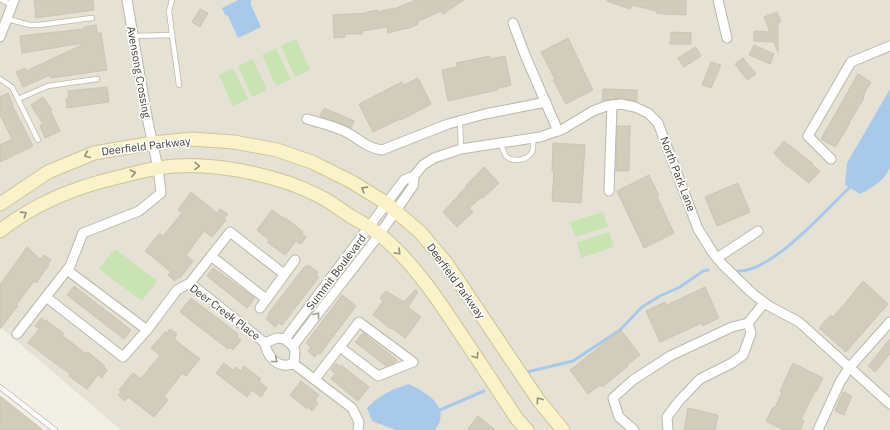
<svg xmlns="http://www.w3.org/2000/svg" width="890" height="430" font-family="'IBM Plex Sans',sans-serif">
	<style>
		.residential { fill: #e5e2d5 }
		.green { fill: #c9e3b3 }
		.water { fill: #a8c9ea }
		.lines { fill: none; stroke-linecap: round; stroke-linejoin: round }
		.stream { stroke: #a8c9ea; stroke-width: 3 }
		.building { fill: #d2ccbd; stroke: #cdc4b1 }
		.lane-casing { stroke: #bcb8aa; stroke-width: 6 }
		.street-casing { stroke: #bcb8aa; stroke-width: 11 }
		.secondary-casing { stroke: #cec49a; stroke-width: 15 }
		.lane { stroke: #fff; stroke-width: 4.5 }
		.street { stroke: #fff; stroke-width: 9 }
		.secondary { stroke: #faf2c9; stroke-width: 13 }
		.oneway { stroke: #969078 }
		.oneway2 { stroke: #a2a09a }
		.labels { text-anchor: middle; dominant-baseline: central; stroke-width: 3.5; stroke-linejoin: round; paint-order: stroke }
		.street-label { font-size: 11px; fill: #444036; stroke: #fff }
	</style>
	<rect width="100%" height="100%" fill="#f2efe7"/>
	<polygon class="residential" points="0,0 890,0 890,430 121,430 0,327"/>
	<g class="green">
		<polygon points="296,39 310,70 295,77 281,46"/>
		<polygon points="276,48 291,79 276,86 262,55"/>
		<polygon points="253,59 267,90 252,97 238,66"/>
		<polygon points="233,68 248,99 233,106 219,75"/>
		<polygon points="603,212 608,227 575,237 570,222"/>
		<polygon points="609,232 614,247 581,258 577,242"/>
		<polygon points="115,249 157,281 142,301 99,269"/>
	</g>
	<g class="water">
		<polygon points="238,0 251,0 251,5 261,27 238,38 228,16 225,15 222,8"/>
		<path d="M 890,89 L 890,168 C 883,182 873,187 860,194 L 845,185 L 847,163 Z"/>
		<path d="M 409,384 C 427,393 452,407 435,430 L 396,430 L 372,421 L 367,408 C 379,395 393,389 409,384 Z"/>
	</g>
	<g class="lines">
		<g class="stream">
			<path d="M 738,271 C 772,272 825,211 849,188"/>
			<polyline points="527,372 573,361 620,330 642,307 660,296 680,287 703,271 708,270"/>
			<polyline points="440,410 484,391"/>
		</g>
	</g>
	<g class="building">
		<polygon points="34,0 93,0 94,10 36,18"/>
		<polygon points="416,0 464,0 443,14 441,11 417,22 418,24 407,29 407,28 388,33 387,27 362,31 363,34 345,34 345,37 334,38 333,15 367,13 367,12 378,10 378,12 394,8 394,9"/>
		<polygon points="607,0 686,0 686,15 663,14 656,13 656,11 632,5 630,9 607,1"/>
		<polygon points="200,9 208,13 200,27 192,22"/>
		<polygon points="777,12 781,22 778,23 778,52 774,42 754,41 754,31 770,32 764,17"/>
		<polygon points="96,25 97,33 101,33 107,70 51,78 50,75 23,87 16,72 25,68 26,71 84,44 84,43 22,53 20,36 84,29 84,27"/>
		<polygon points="671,32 691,33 691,44 670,44"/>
		<polygon points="568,38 593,90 566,104 553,80 555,79 541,52"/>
		<polygon points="754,45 774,54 770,64 749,55"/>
		<polygon points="696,47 701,56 684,67 678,58"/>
		<polygon points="490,56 490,59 505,56 511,85 496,89 497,90 448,101 442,70 457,67 456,63"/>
		<polygon points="743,58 756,74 747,80 735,64"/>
		<polygon points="711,62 721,65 711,88 702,85"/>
		<polygon points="858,74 871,82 866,90 863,98 864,98 849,123 850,123 835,147 821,139"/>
		<polygon points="418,78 431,104 401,120 400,119 373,132 359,104 402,82 404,85"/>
		<polygon points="107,87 109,102 67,108 66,99 69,99 68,91"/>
		<polygon points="603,89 637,90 637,101 620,98 602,101"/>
		<polygon points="8,93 13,105 12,105 33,146 0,162 0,145 12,139 0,115 0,97"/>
		<polygon points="43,97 52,110 50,110 60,131 45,138 40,126 43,124 31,105"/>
		<polygon points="324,108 354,121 351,128 320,116"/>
		<polygon points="617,126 630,126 629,171 616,171"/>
		<polygon points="784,141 813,164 812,165 820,171 809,183 788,166 787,167 774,153"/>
		<polygon points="553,143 585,145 581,203 552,201 554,171 552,171"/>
		<polygon points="484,167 499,183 483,198 482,197 469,208 473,212 457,227 443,212 458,196 458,195 467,186 466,185"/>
		<polygon points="649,175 659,196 657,197 674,233 644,248 617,191"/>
		<polygon points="738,183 750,212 717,226 705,197"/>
		<polygon points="191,192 217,213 220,209 228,214 224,218 226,220 212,237 204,231 186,255 193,261 180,278 178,277 175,281 168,275 171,272 145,251 159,234 163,236 182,213 178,210"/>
		<polygon points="272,210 285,219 286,218 303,232 302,234 306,237 301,244 296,241 285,255 267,242 269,240 257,230"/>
		<polygon points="27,247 40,259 44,255 51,260 48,264 49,265 36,283 34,281 16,305 18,306 0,329 0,285"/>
		<polygon points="308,265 318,272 316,275 319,277 282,325 279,323 275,327 266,319 269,315 268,314 305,266 306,267"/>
		<polygon points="213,268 255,298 247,308 207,276"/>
		<polygon points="863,281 888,304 846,352 819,328 831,315 833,317 843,306"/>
		<polygon points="74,286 131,330 124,339 67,295"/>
		<polygon points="705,287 719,318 703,326 702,323 660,342 646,311 665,302 667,305"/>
		<polygon points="415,290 418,292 408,307 421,317 405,338 392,328 391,329 373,315 383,301 380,298 386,291 404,302"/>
		<polygon points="342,295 356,306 320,354 318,353 315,357 308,351 311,347 306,343"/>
		<polygon points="191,298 238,334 237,337 241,340 233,350 229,347 228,349 180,312"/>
		<polygon points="41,318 45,321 46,320 63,333 63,336 85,353 88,352 105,366 104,368 107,370 102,378 98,375 87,389 69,376 70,374 28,343 39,329 35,326"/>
		<polygon points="170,329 177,334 174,339 200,359 186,376 182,373 164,397 168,400 154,417 128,397 125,401 118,395 121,392 119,390 133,373 141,379 160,355 151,348 165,332 167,333"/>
		<polygon points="621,330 640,355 627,365 628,366 602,387 600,385 588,394 570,370"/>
		<polygon points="363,333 397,360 394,363 386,366 355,342"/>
		<polygon points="890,339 890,354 875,372 868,366"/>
		<polygon points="224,363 233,370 236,367 241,371 244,366 261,379 259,381 267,388 261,397 252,390 247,397 216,373"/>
		<polygon points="336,363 340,367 341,365 369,387 358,401 331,379 335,374 331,370"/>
		<polygon points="793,363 823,378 816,392 815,391 801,419 804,421 800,430 784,430 766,421 773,407 775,408 782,392 780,391"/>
		<polygon points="301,381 319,395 315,400 318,403 312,411 308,407 307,409 290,395"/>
		<polygon points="843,392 852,396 844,415 835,411"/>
		<polygon points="0,396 43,430 0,430"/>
		<polygon points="688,408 718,415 715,430 684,430"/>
		<polygon points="478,416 495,430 467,430"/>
	</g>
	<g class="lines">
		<g class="lane-casing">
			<g id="lane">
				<polyline points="2,0 12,5"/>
				<polyline points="7,19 30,25 39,25 92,18"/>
				<polyline points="172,35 169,11 172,0"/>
				<polyline points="132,36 172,35 179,85"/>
				<polyline points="0,79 12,87 38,140"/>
				<polyline points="18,99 48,86 97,79"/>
				<polyline points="460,121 461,149"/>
				<path d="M 501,144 C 502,147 504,153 506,156 C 513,163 528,160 532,152 C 534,148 533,142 533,138"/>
				<polyline points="0,387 55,430"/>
			</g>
		</g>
		<g class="street-casing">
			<g id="street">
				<polyline points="718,0 727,38"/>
				<polyline points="513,23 525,55 558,131"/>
				<polyline points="0,37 14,0"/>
				<path d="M 307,119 C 321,123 334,126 346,132 C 360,139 366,148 382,150 L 448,124 L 485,114 L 546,102"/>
				<polyline points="831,159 808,136 851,62 890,46"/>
				<polyline points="414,176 423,165 434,158 461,149 540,137 563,129 593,111 606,106 621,104 635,107 648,113 658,123 698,229 713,253 722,264 753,294 769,306 799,322 890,404"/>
				<polyline points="609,191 612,105"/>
				<polyline points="211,256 266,299"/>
				<polyline points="717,258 758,231"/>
				<polyline points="67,270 147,330"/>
				<polyline points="190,283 230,232 284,274"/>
				<path d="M 46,297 L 123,357 L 147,330 L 177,290 L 190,283 L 265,343 C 266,352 273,364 284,365 C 286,366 291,364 294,364 L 352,408 L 359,422 L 358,430"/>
				<polyline points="260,308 295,260"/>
				<polyline points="748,323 764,303"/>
				<polyline points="17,334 70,266 83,233 139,211 161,193 158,168 148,122 127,0"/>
				<polyline points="285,339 404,180 414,176 413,186 379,235 293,346"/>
				<polyline points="265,343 277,338 285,339 293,346 295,351 294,364"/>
				<polyline points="315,379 359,322 413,362 378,376 340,347"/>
				<polyline points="634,430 619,417 613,398 633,380 670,356 732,327 748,323 751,333 743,355 732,363 700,379 679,401 667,417 668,430"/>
				<polyline points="818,430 840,382 849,368 890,322"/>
			</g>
		</g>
		<g class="secondary-casing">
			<g id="secondary">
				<polyline points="0,204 48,172 94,153 153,143 192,139 234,142 277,150 312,162 352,182 386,203 420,232 447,264 539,401 563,430"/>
				<path d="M 0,231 C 35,203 75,187 119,177 C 138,172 156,167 176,166 C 219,163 281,176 319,196 C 331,202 341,210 352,217 C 363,223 374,230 384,238 C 416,266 439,301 462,336 C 481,364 499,392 517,419 L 527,430"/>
			</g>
		</g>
		<use href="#lane" class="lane"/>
		<use href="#street" class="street"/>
		<use href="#secondary" class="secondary"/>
	</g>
	<defs><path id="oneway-chevron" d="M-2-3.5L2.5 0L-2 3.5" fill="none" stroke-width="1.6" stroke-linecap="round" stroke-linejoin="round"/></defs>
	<g class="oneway">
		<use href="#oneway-chevron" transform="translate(87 155) rotate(157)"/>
		<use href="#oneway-chevron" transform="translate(197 166) rotate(1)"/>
		<use href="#oneway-chevron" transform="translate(133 173) rotate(-13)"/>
		<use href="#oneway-chevron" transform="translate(364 189) rotate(-148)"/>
		<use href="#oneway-chevron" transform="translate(24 214) rotate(-32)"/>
		<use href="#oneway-chevron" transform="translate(398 252) rotate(45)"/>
		<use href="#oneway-chevron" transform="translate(476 356) rotate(56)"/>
		<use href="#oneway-chevron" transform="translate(539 400) rotate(-126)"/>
	</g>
	<g class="oneway2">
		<use href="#oneway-chevron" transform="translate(317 315) rotate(-52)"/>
		<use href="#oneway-chevron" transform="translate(275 360) rotate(37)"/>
	</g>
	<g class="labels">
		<g class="street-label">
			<text transform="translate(139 72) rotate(80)">Avensong Crossing</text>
			<text transform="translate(146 146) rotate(-7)">Deerfield Parkway</text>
			<text transform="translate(678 174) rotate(69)">North Park Lane</text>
			<text transform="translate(336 272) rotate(-53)">Summit Boulevard</text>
			<text transform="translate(456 281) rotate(54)">Deerfield Parkway</text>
			<text transform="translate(225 312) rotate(37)">Deer Creek Place</text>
		</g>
	</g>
</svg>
